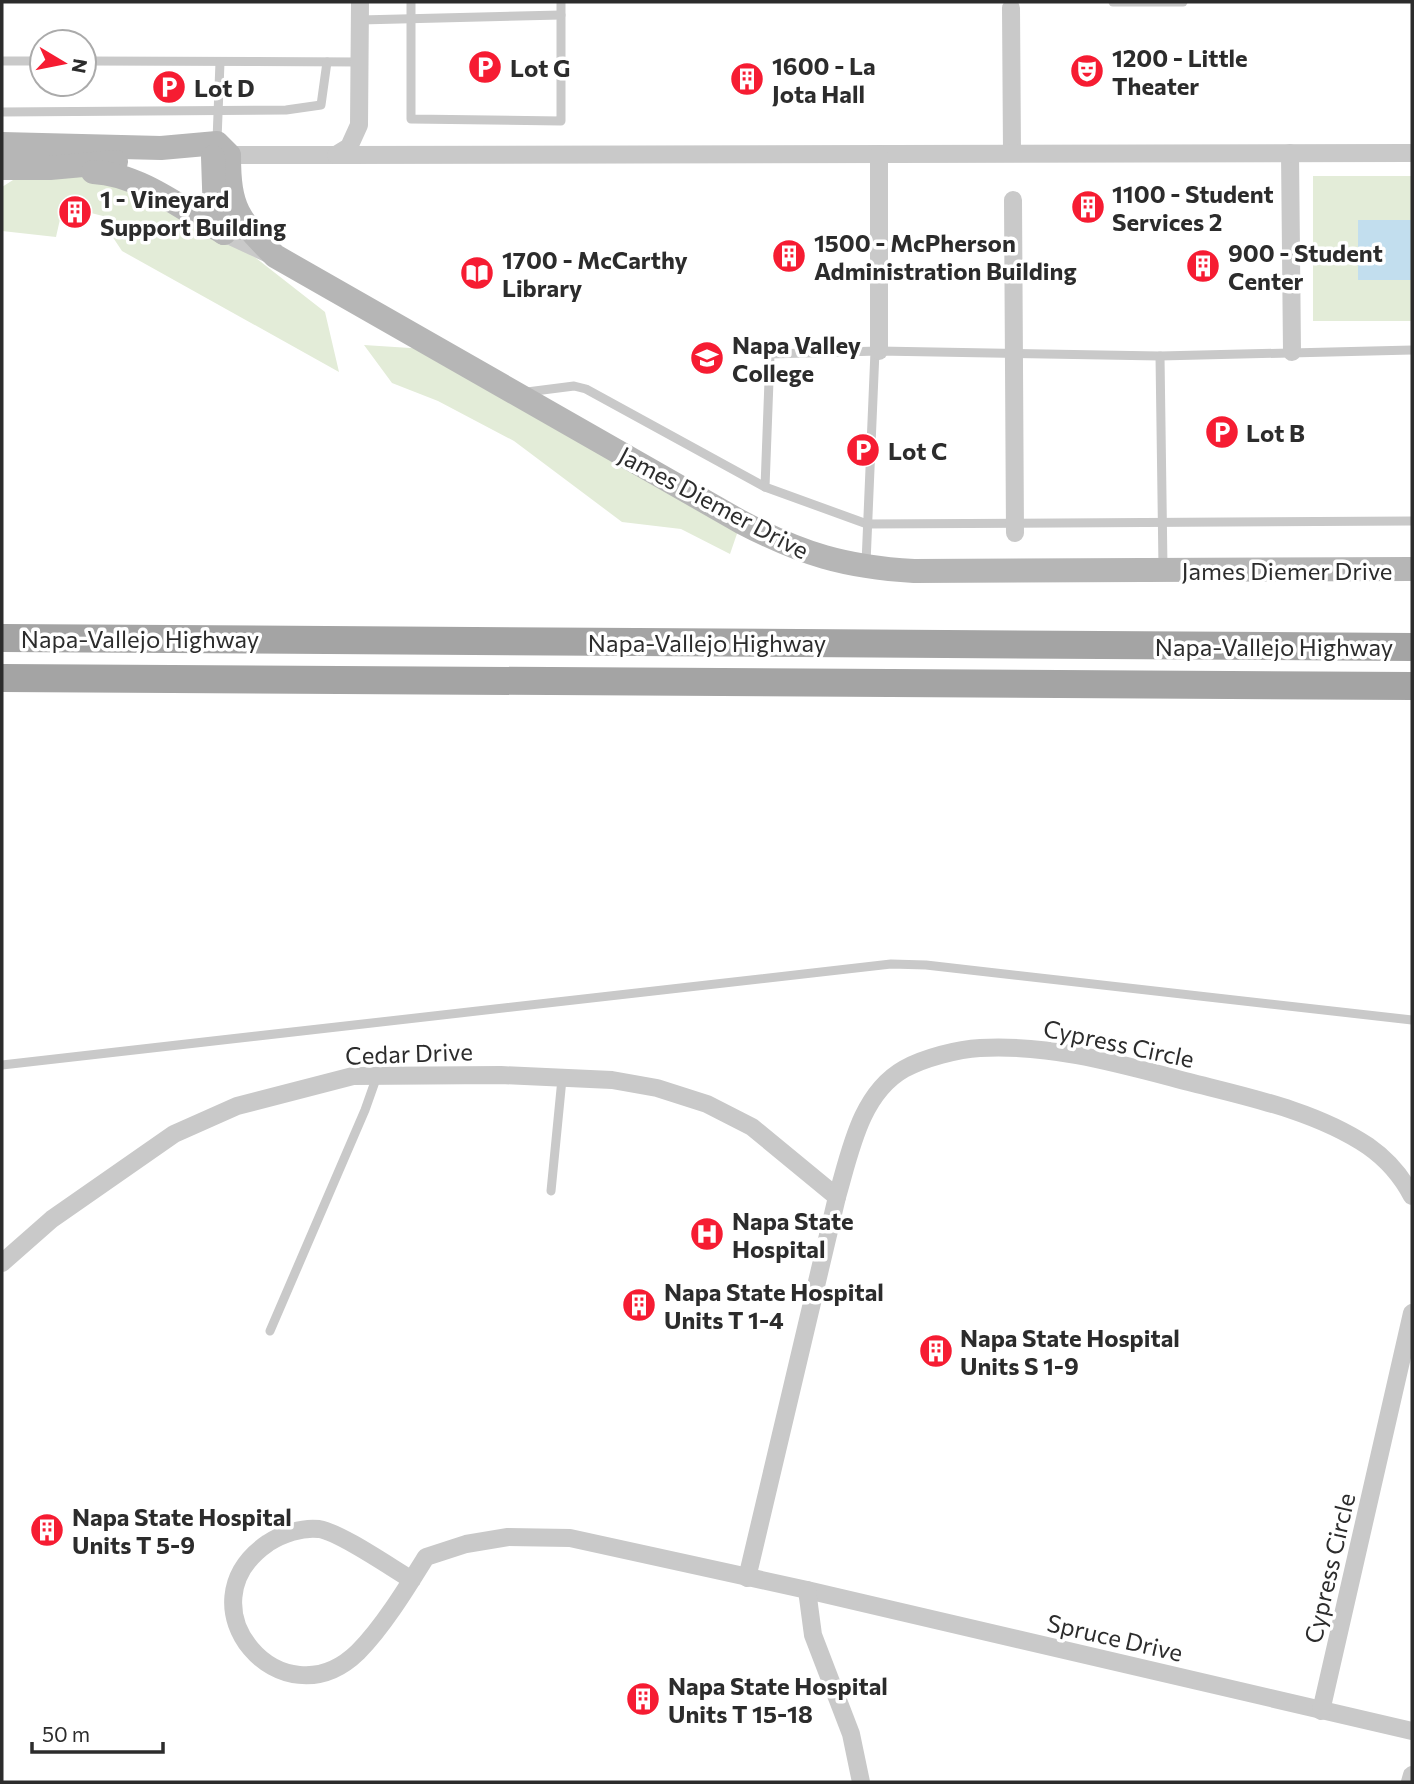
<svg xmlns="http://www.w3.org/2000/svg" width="1414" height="1784" font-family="Commissioner,sans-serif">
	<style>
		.green { fill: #e3ecd8 }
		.water { fill: #c2deee }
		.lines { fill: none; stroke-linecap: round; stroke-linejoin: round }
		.lane { stroke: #c9c9c9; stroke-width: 9 }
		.street { stroke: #c9c9c9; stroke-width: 18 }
		.secondary { stroke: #b6b6b6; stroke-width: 24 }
		.primary { stroke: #a4a4a4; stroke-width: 28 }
		.labels { text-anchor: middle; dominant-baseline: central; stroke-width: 7; stroke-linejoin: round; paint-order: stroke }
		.poi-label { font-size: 24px; font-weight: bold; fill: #2c2c2c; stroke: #fff; text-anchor: start }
		.street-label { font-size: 24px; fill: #2c2c2c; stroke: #fff }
	</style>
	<rect width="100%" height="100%" fill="#fff"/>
	<g class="green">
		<polygon points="32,168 82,172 224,233 325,312 339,372 122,251 110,233 115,219 63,206 56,237 2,231 2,187"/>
		<rect x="1313" y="176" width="99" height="145"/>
		<polygon points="364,345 441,350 741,522 730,554 681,529 622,522 514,441 438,401 392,383"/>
	</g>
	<rect class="water" x="1358" y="220" width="54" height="60"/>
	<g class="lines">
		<g class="lane">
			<polyline points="411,2 411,119 561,121 561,2"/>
			<polyline points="1113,2 1183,2"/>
			<polyline points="360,20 561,15"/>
			<polyline points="2,61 42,61"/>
			<polyline points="84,61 360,62"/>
			<polyline points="2,112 286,110 321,105 327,62"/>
			<polyline points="217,140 220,62"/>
			<polyline points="1412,350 1160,356 879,351 770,354 765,487 867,524 1412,521"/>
			<polyline points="1160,356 1163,567"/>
			<polyline points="527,392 574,386 586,389 765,487"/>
			<polyline points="866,563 875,351"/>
			<polyline points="2,1065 891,964 926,965 1412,1020"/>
			<polyline points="551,1191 562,1079"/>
			<polyline points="270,1331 365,1110 377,1076"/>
		</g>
		<g class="street">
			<polyline points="1011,8 1012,153"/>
			<polyline points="1290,153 1292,352"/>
			<polyline points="229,155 336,155 349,147 359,125 360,2"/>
			<polyline points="336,155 1412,153"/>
			<polyline points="1013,200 1015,533"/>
			<polyline points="224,233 269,254"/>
			<polyline points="879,351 879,154"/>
			<polyline points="2,1263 52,1219 174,1134 237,1106 353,1076 501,1075 612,1080 657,1088 707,1104 752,1127 837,1197"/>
			<path d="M 747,1578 L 837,1197 C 850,1153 860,1094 904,1069 C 924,1058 958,1049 980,1048 C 1052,1044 1120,1064 1189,1082 C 1248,1097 1316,1111 1368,1146 C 1388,1160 1401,1175 1412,1196"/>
			<path d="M 412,1580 C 390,1567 341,1533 319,1529 C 302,1527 282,1534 268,1543 C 178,1605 282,1726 358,1652 C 383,1627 408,1586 426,1557 L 466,1544 L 508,1537 L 570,1538 L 807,1590 L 1412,1731"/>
			<polyline points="807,1590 813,1635 851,1734 861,1782"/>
			<polyline points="1321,1711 1412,1313"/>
			<polyline points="1410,1782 1412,1775"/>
		</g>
		<g class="secondary">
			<path d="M 2,144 L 161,148 L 217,143 L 229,155 C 229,209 238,219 275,256 L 741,522 C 802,554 845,567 914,571 L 1412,569"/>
			<polyline points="213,157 215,216 224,233"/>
			<polyline points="2,168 50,168 116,162"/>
			<path d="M 93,172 C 140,174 184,210 224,233"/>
		</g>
		<g class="primary">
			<polyline points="2,638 1412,647"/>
			<polyline points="2,678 1412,686"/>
		</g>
	</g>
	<defs>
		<g id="parking-disc" transform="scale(1.75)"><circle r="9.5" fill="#f61c32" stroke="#fff"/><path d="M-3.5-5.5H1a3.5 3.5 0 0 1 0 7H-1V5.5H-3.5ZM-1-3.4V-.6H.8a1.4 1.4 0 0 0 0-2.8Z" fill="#fff"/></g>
		<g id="theatre-disc" transform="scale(1.75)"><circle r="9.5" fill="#f61c32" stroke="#fff"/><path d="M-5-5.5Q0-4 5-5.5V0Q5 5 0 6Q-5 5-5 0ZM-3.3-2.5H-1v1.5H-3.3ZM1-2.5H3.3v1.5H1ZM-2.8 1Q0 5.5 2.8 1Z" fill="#fff"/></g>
		<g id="building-disc" transform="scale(1.75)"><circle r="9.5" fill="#f61c32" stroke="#fff"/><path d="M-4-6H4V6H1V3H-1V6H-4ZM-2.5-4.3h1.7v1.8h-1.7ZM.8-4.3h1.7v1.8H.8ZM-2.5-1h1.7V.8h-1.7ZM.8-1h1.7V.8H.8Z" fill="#fff"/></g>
		<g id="library-disc" transform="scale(1.75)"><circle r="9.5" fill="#f61c32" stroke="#fff"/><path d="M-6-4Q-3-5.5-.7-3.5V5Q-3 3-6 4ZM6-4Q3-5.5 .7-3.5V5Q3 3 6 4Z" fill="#fff"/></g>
		<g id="university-disc" transform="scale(1.75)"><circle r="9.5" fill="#f61c32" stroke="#fff"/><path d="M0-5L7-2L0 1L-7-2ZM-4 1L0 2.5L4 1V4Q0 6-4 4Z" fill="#fff"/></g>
		<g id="hospital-disc" transform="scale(1.75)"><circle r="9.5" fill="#f61c32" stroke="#fff"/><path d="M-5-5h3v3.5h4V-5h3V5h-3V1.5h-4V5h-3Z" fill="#fff"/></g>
	</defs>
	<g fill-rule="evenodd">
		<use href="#parking-disc" x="485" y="67"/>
		<use href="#theatre-disc" x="1087" y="71"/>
		<use href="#building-disc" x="747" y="79"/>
		<use href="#parking-disc" x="169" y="87"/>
		<use href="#building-disc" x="1088" y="207"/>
		<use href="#building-disc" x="75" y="212"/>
		<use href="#building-disc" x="789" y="256"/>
		<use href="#building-disc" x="1203" y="266"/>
		<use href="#library-disc" x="477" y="273"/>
		<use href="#university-disc" x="707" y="358"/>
		<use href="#parking-disc" x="1222" y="432"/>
		<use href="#parking-disc" x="863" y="450"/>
		<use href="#hospital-disc" x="707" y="1234"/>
		<use href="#building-disc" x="639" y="1305"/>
		<use href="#building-disc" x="936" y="1351"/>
		<use href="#building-disc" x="47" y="1530"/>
		<use href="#building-disc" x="643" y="1699"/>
	</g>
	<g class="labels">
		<g class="poi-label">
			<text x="1112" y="57">1200 - Little<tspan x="1112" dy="28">Theater</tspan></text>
			<text x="772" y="65">1600 - La<tspan x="772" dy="28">Jota Hall</tspan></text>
			<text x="510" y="67">Lot G</text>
			<text x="194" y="87">Lot D</text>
			<text x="1112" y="193">1100 - Student<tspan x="1112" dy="28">Services 2</tspan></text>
			<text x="100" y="198">1 - Vineyard<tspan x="100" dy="28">Support Building</tspan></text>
			<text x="814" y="242">1500 - McPherson<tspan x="814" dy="28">Administration Building</tspan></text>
			<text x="1228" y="252">900 - Student<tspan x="1228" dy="28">Center</tspan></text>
			<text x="502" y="259">1700 - McCarthy<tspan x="502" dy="28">Library</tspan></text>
			<text x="732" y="344">Napa Valley<tspan x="732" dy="28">College</tspan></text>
			<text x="1246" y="432">Lot B</text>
			<text x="888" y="450">Lot C</text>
			<text x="732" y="1220">Napa State<tspan x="732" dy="28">Hospital</tspan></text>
			<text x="664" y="1291">Napa State Hospital<tspan x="664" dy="28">Units T 1-4</tspan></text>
			<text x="960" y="1337">Napa State Hospital<tspan x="960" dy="28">Units S 1-9</tspan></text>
			<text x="72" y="1516">Napa State Hospital<tspan x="72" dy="28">Units T 5-9</tspan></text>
			<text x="668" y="1685">Napa State Hospital<tspan x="668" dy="28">Units T 15-18</tspan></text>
		</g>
		<g class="street-label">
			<text transform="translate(714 502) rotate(28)">James Diemer Drive</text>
			<text x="1287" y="570">James Diemer Drive</text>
			<text x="140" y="638">Napa-Vallejo Highway</text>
			<text x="707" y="642">Napa-Vallejo Highway</text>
			<text x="1274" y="646">Napa-Vallejo Highway</text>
			<text transform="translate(1119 1043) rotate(12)">Cypress Circle</text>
			<text transform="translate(409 1053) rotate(-2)">Cedar Drive</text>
			<text transform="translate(1329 1568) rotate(-77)">Cypress Circle</text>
			<text transform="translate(1115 1637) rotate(13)">Spruce Drive</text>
		</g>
	</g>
	<rect width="1414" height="1784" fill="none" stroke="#2c2c2c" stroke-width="7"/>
	<g transform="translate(63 63) rotate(100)"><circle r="33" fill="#ffffff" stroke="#ababab" stroke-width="2"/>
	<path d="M0-5L12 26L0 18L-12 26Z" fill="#f61c32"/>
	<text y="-10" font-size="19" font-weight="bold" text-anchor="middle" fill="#2c2c2c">N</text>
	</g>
	<path d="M32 1742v10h131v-10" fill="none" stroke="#2c2c2c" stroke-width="3.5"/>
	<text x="42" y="1742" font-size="21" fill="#2c2c2c" stroke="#ffffff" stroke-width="5" paint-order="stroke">50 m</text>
</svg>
